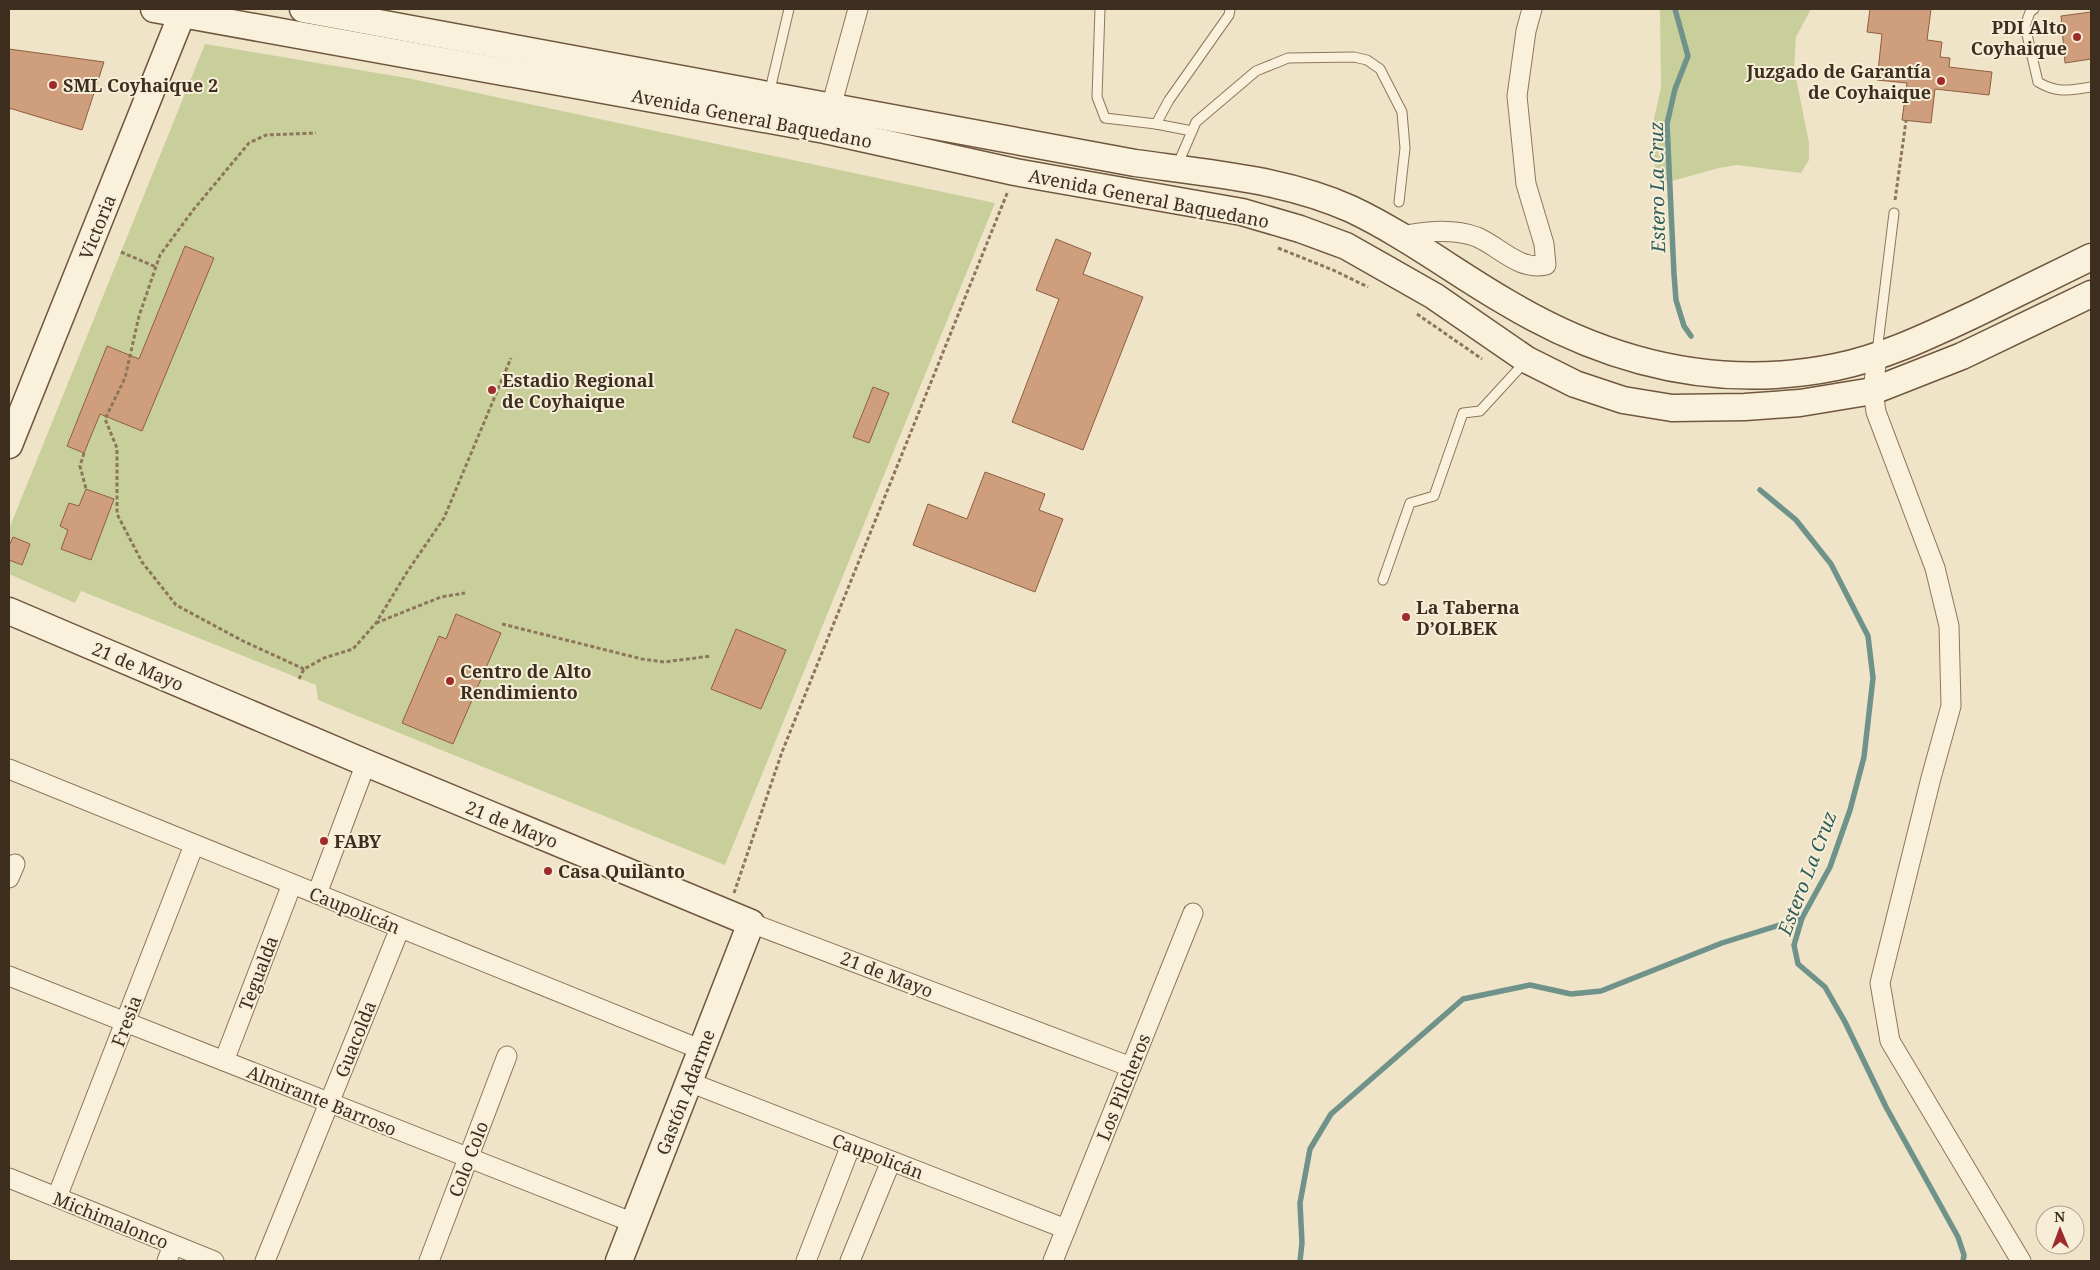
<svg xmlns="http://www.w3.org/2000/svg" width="2100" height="1270" font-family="'Noto Serif',serif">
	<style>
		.green { fill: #c9cf9b }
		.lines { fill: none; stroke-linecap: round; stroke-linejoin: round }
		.stream { stroke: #6f938a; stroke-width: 5.5 }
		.building { fill: #cf9f7d; stroke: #8d5f41 }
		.lane-casing { stroke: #8d765c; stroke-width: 11 }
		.street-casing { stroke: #8d765c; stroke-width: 21 }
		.secondary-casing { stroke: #6f573f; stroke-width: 29 }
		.path { stroke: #8d765c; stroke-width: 3; stroke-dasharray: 4 2.5; stroke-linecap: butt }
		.lane { stroke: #faf1dc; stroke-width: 9 }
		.street { stroke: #faf1dc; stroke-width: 19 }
		.secondary { stroke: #faf1dc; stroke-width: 26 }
		.poi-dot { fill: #9e2a2b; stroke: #f7eed8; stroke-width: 2 }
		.labels { text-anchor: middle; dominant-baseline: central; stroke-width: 4; stroke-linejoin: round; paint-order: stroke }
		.poi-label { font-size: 18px; font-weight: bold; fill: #3d2e20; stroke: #f7eed8; text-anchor: start }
		.street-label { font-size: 18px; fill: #3d2e20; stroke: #f7eed8 }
		.water-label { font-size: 19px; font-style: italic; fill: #2f5d5a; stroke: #f7eed8 }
	</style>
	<rect width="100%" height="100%" fill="#f0e4c8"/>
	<g class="green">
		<polygon points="1660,9 1811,9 1796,37 1794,68 1809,143 1809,160 1801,173 1737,165 1719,168 1672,181 1655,179 1654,119 1661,87"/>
		<polygon points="205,44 407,78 995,203 725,865 318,700 316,685 81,591 75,603 9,574 9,529"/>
	</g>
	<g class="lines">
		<g class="stream">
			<polyline points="1675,9 1688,56 1675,89 1667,124 1674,274 1676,300 1684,326 1691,336"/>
			<polyline points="1760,490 1796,520 1831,564 1868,636 1873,678 1864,757 1850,810 1830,867 1802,918 1794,945 1798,964 1825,987 1845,1022 1886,1107 1958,1237 1964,1255 1963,1261"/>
			<polyline points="1300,1261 1302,1243 1300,1203 1310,1149 1331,1114 1463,999 1530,985 1571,994 1601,991 1722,943 1802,918"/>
		</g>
	</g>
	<g class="building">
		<polygon points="1870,9 1931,9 1927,40 1942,42 1940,57 1950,58 1949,67 1992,72 1989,95 1935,89 1931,123 1902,120 1907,83 1877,80 1882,34 1867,32"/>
		<polygon points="2091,12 2091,59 2065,63 2061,16"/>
		<polygon points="9,49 104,62 82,130 9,108"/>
		<polygon points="1056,239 1091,253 1083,274 1143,297 1083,450 1012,422 1059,299 1036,290"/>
		<polygon points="185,246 214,258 142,431 100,414 84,453 67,446 107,346 139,359"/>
		<polygon points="873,387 889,393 869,443 853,437"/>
		<polygon points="985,472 1045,494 1039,510 1063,519 1035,592 913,545 928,504 967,519"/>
		<polygon points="86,489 114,499 91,560 61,549 68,530 60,526 69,503 79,506"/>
		<polygon points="13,537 30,544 22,565 9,560 9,546"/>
		<polygon points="456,614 501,633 453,744 402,723 439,636 446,639"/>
		<polygon points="736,629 786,650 761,709 711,689"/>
	</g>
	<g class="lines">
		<g class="lane-casing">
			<g id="lane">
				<polyline points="1100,9 1097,97 1105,118 1156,124 1192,131"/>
				<path d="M 2034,9 L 2030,12 L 2025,26 L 2038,82 C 2058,94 2070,90 2091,87"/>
				<polyline points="769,94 789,9"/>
				<polyline points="1156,124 1169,100 1229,15 1230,9"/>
				<polyline points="1177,166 1196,122 1256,71 1288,58 1354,57 1367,60 1380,69 1402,112 1405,148 1399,202"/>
				<polyline points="1877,352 1894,213"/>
				<polyline points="1383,580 1410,503 1434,496 1463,413 1480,411 1525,362"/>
			</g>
		</g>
		<g class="street-casing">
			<g id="street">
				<polyline points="831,107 858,9"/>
				<path d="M 1401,236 C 1426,231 1453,228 1477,237 C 1500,247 1519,271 1546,265 L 1544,244 L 1526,184 L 1517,96 L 1526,31 L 1532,9"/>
				<polyline points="1877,356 1873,391 1876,412 1935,568 1949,626 1951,706 1931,778 1880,983 1890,1041 2021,1261"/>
				<polyline points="9,769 702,1050"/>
				<polyline points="9,878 15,864"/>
				<polyline points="317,894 366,763"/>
				<polyline points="751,923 1131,1067"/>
				<polyline points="9,976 634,1223"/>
				<polyline points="224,1061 292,884"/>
				<polyline points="689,1082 1066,1229"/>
				<polyline points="9,1178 214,1261"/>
				<polyline points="57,1197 194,845"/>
				<polyline points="167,1261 173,1245"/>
				<polyline points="265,1261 400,928"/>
				<polyline points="429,1261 507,1056"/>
				<polyline points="806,1261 851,1145"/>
				<polyline points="850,1261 891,1161"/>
				<polyline points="1053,1261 1193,913"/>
			</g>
		</g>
		<g class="secondary-casing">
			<g id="secondary">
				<polyline points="154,9 825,130 1015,172 1242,212 1300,229 1346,246 1434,296 1527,360 1575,384 1623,400 1672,408 1745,407 1800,403 1873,391 1962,356 2091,294"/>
				<path d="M 303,9 L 1135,163 C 1208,173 1284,179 1351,209 C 1406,235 1454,272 1506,302 C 1608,363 1718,391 1836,367 C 1885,357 1930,335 1975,314 C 2014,295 2053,276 2091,257"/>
				<polyline points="9,445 184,9"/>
				<polyline points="9,611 366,763 751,923 619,1261"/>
			</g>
		</g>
		<g class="path">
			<polyline points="1895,200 1906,121"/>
			<polyline points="1278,248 1333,270 1368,287"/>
			<polyline points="121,252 156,267"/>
			<polyline points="1417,314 1482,359"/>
			<polyline points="84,453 80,466 86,489"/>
			<polyline points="376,623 441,597 465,593"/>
			<polyline points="502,624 642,659 664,662 711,656"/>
			<polyline points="304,669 243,641 176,605 142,562 117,514 117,448 105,419 125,378 139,316 160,255 194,209 249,143 266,135 316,133"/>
			<polyline points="299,679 304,669 324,658 353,649 376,623 407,572 444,518 511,358"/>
			<polyline points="734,893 782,752 1008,191"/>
		</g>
		<use href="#lane" class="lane"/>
		<use href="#street" class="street"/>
		<use href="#secondary" class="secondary"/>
	</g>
	<g class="poi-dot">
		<circle cx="2077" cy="37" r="5"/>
		<circle cx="1941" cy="81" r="5"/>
		<circle cx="53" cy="85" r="5"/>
		<circle cx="492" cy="390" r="5"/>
		<circle cx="1406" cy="617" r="5"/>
		<circle cx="450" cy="681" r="5"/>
		<circle cx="324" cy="841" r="5"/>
		<circle cx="548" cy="871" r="5"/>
	</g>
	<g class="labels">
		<g class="poi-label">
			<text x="2067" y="27" text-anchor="end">PDI Alto<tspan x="2067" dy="21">Coyhaique</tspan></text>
			<text x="1931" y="71" text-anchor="end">Juzgado de Garantía<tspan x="1931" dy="21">de Coyhaique</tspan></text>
			<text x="63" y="85">SML Coyhaique 2</text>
			<text x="502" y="380">Estadio Regional<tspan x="502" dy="21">de Coyhaique</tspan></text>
			<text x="1416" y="607">La Taberna<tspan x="1416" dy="21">D’OLBEK</tspan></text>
			<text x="460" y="671">Centro de Alto<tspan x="460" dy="21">Rendimiento</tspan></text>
			<text x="334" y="841">FABY</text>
			<text x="558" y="871">Casa Quilanto</text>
		</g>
		<g class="street-label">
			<text transform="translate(752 118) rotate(11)">Avenida General Baquedano</text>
			<text transform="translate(1149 198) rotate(11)">Avenida General Baquedano</text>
			<text transform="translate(97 227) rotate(-68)">Victoria</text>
			<text transform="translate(138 666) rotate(23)">21 de Mayo</text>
			<text transform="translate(512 824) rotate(22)">21 de Mayo</text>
			<text transform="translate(355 910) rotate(22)">Caupolicán</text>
			<text transform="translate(258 973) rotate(-69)">Tegualda</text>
			<text transform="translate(887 974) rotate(21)">21 de Mayo</text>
			<text transform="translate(126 1021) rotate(-69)">Fresia</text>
			<text transform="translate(355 1039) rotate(-68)">Guacolda</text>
			<text transform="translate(1123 1087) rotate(-68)">Los Pilcheros</text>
			<text transform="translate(685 1092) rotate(-69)">Gastón Adarme</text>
			<text transform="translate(322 1100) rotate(22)">Almirante Barroso</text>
			<text transform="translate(878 1156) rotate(21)">Caupolicán</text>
			<text transform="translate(468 1159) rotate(-69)">Colo Colo</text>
			<text transform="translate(111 1220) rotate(22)">Michimalonco</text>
		</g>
		<g class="water-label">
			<text transform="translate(1657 187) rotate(-91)">Estero La Cruz</text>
			<text transform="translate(1807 873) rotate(-69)">Estero La Cruz</text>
		</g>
	</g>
	<rect width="2100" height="1270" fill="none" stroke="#3d2e20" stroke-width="20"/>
	<g transform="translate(2060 1230) rotate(359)"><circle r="24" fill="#f7eed8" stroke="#ada18e"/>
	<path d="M0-4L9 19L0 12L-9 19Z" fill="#9e2a2b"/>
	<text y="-8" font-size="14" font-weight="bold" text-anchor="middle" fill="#3d2e20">N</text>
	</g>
</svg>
